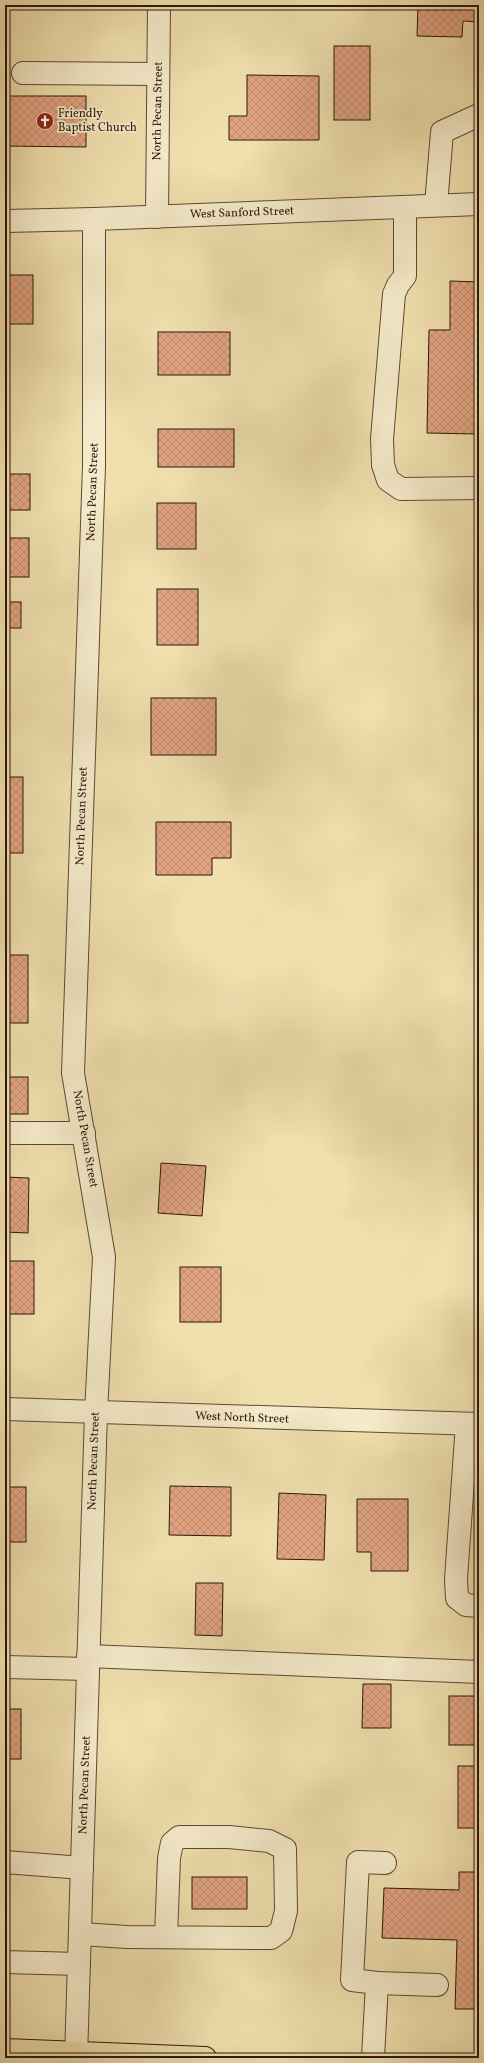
<svg xmlns="http://www.w3.org/2000/svg" width="484" height="2063" font-family="Vollkorn,serif">
	<style>
		.building { fill: url(#building-cross-hatch); stroke: #2c170d }
		.lines { fill: none; stroke-linecap: round; stroke-linejoin: round }
		.minor-casing { stroke: #5d4935; stroke-width: 24 }
		.major-casing { stroke: #2c170d; stroke-width: 24 }
		.minor { stroke: #f5ebca; stroke-width: 22 }
		.major { stroke: #f0e0ae; stroke-width: 22 }
		.labels { text-anchor: middle; dominant-baseline: central; stroke-width: 3.5; stroke-linejoin: round; paint-order: stroke }
		.street-label { font-size: 12px; fill: #2c170d; stroke: #f5ebca }
		.poi-label { font-size: 12px; fill: #2c170d; stroke: #f5ebca; text-anchor: start }
	</style>
	<defs>
		<pattern id="building-cross-hatch" width="8" height="8" patternUnits="userSpaceOnUse"><rect width="8" height="8" fill="#e1a482"/><path d="M0 0l8 8M0 8l8-8" fill="none" stroke="#c18c6f"/></pattern>
	</defs>
	<rect width="100%" height="100%" fill="#f0e0ae"/>
	<filter id="stains"><feTurbulence type="fractalNoise" baseFrequency=".005" numOctaves="4"/><feColorMatrix values="0 0 0 0 .2 0 0 0 0 .09 0 0 0 0 .02 0 0 0 .5 -.17"/></filter>
	<radialGradient id="worn" r=".72"><stop offset=".6" stop-color="#630" stop-opacity="0"/><stop offset="1" stop-color="#630" stop-opacity=".3"/></radialGradient>
	<g class="building">
		<polygon points="418,5 479,5 479,22 463,21 462,37 417,36"/>
		<rect x="334" y="46" width="36" height="74"/>
		<polygon points="247,75 319,76 319,140 229,140 229,116 247,116"/>
		<polygon points="5,96 86,96 86,147 5,146"/>
		<rect x="5" y="275" width="28" height="49"/>
		<polygon points="450,281 479,282 479,367 477,367 476,434 427,433 429,330 450,330"/>
		<rect x="158" y="332" width="72" height="43"/>
		<rect x="158" y="429" width="76" height="38"/>
		<rect x="5" y="474" width="25" height="36"/>
		<rect x="157" y="503" width="39" height="46"/>
		<rect x="5" y="538" width="24" height="39"/>
		<rect x="157" y="589" width="41" height="56"/>
		<rect x="5" y="602" width="16" height="26"/>
		<rect x="151" y="698" width="65" height="57"/>
		<rect x="5" y="777" width="18" height="76"/>
		<polygon points="156,822 231,822 231,858 212,858 212,875 156,875"/>
		<rect x="5" y="955" width="23" height="68"/>
		<rect x="5" y="1077" width="23" height="37"/>
		<polygon points="161,1163 206,1166 202,1216 158,1213"/>
		<polygon points="5,1177 29,1178 28,1233 5,1232"/>
		<rect x="5" y="1261" width="29" height="53"/>
		<rect x="180" y="1267" width="41" height="55"/>
		<polygon points="170,1486 231,1487 231,1536 169,1535"/>
		<rect x="5" y="1487" width="21" height="55"/>
		<polygon points="279,1493 326,1495 324,1560 277,1559"/>
		<polygon points="357,1499 408,1499 408,1571 371,1571 371,1552 357,1552"/>
		<polygon points="196,1583 223,1583 222,1636 195,1635"/>
		<polygon points="363,1684 391,1684 391,1728 362,1728"/>
		<rect x="449" y="1696" width="30" height="49"/>
		<rect x="5" y="1709" width="16" height="50"/>
		<rect x="458" y="1766" width="21" height="62"/>
		<polygon points="459,1872 479,1872 479,2009 455,2009 457,1940 382,1938 384,1888 459,1890"/>
		<rect x="192" y="1877" width="55" height="32"/>
	</g>
	<g class="lines">
		<g class="minor-casing">
			<g id="minor">
				<polyline points="23,73 158,74"/>
				<polyline points="436,205 442,132 479,115"/>
				<polyline points="405,207 405,276 398,285 394,294 382,439 383,465 388,480 401,489 479,488"/>
				<polyline points="157,217 159,5"/>
				<polyline points="5,221 94,219 479,204"/>
				<polyline points="5,1133 84,1133"/>
				<polyline points="5,1409 479,1424"/>
				<polyline points="467,1424 456,1579 457,1598 466,1605 479,1606"/>
				<polyline points="88,1656 479,1672"/>
				<polyline points="5,1667 88,1669"/>
				<polyline points="5,1862 82,1868"/>
				<polyline points="80,1934 127,1937 271,1938 281,1931 286,1911 285,1849 269,1841 229,1837 179,1837 172,1843 169,1858 166,1937"/>
				<polyline points="5,1962 79,1964"/>
				<polyline points="377,1983 437,1985"/>
				<polyline points="76,2058 96,1413 104,1257 73,1073 94,466 94,219"/>
				<polyline points="373,2058 377,1983 352,1980 358,1862 385,1863"/>
			</g>
		</g>
		<g class="major-casing">
			<polyline id="major" points="5,2050 205,2058"/>
		</g>
		<use href="#minor" class="minor"/>
		<use href="#major" class="major"/>
	</g>
	<defs>
		<g id="church-disc" transform="scale(0.9)"><circle r="9.5" fill="#8f2418" stroke="#f5ebca"/><path d="M-1.2-6h2.4v3.5h3.3v2.4h-3.3V6h-2.4V-.1h-3.3v-2.4h3.3Z" fill="#fff"/></g>
	</defs>
	<g fill-rule="evenodd">
		<use href="#church-disc" x="45" y="121"/>
	</g>
	<g class="labels">
		<g class="street-label">
			<text transform="translate(158 111) rotate(-89)">North Pecan Street</text>
			<text transform="translate(242 213) rotate(-2)">West Sanford Street</text>
			<text transform="translate(93 492) rotate(-88)">North Pecan Street</text>
			<text transform="translate(82 816) rotate(-88)">North Pecan Street</text>
			<text transform="translate(85 1139) rotate(80)">North Pecan Street</text>
			<text transform="translate(242 1418) rotate(2)">West North Street</text>
			<text transform="translate(94 1461) rotate(-88)">North Pecan Street</text>
			<text transform="translate(85 1785) rotate(-88)">North Pecan Street</text>
		</g>
		<g class="poi-label">
			<text x="58" y="114">Friendly<tspan x="58" dy="14">Baptist Church</tspan></text>
		</g>
	</g>
	<rect width="484" height="2063" fill="none" stroke="#f0e0ae" stroke-width="20"/>
	<rect x="6" y="6" width="472" height="2051" fill="none" stroke="#2c170d" stroke-width="2"/>
	<rect x="10" y="10" width="464" height="2043" fill="none" stroke="#2c170d"/>
	<rect width="100%" height="100%" filter="url(#stains)"/>
	<rect width="100%" height="100%" fill="url(#worn)"/>
</svg>
